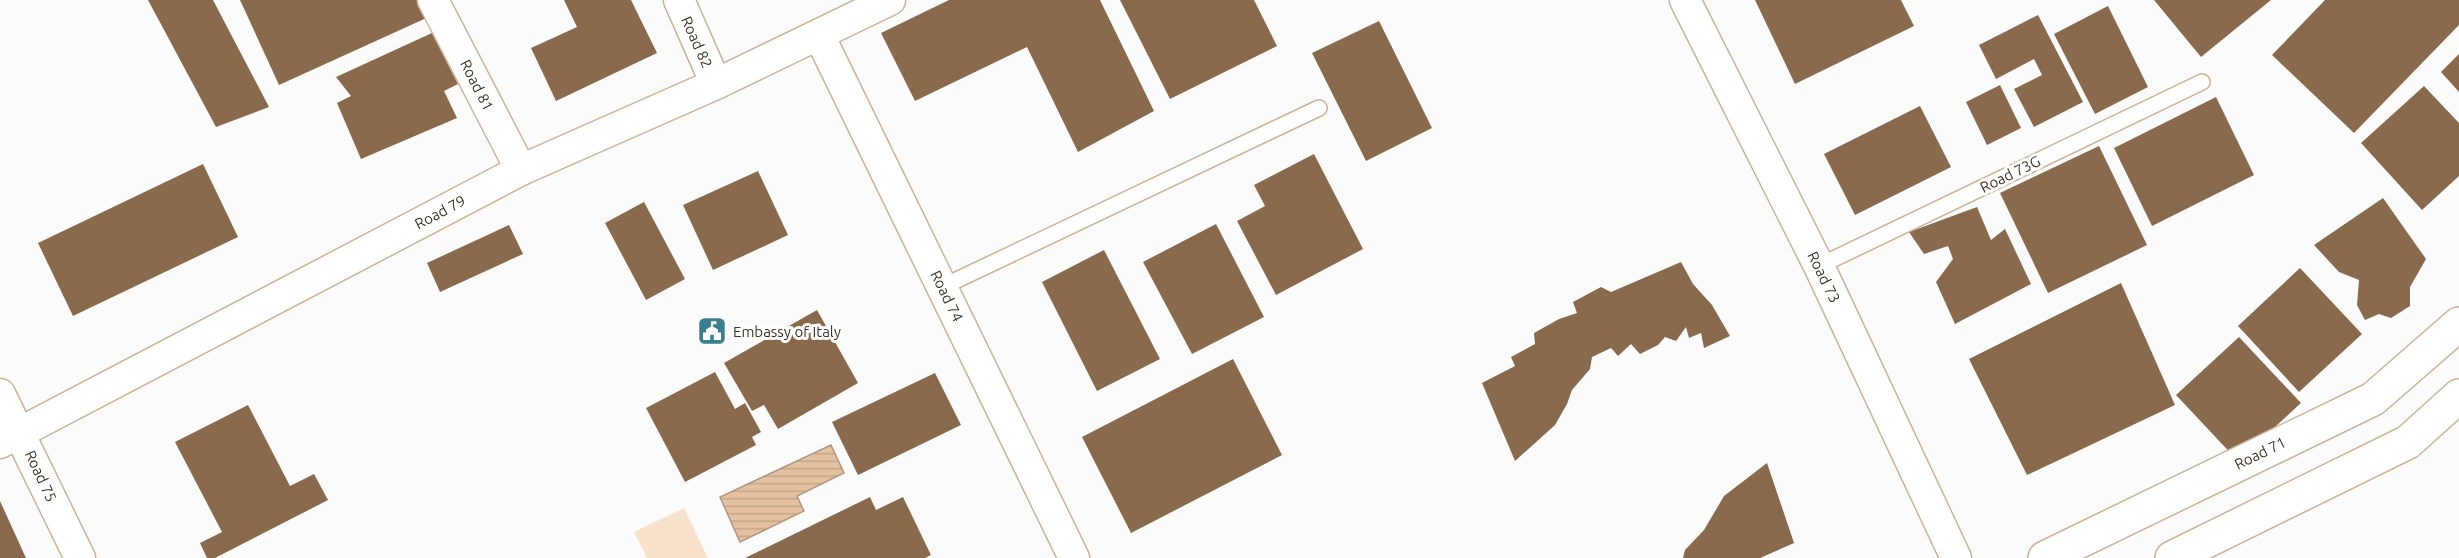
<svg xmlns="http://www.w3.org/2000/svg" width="2459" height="558" font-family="Ubuntu,sans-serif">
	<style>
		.grass { fill: #f9e2cc }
		.water { fill: url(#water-rules); stroke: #b2967d; stroke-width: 1.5 }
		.building { fill: #896a4c }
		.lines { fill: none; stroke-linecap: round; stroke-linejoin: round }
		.service-casing { stroke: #ceb297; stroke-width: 18 }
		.minor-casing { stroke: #ceb297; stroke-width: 33 }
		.tertiary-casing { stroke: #ceb297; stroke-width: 36 }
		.service { stroke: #fff; stroke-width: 15 }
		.minor { stroke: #fff; stroke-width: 30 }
		.tertiary { stroke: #fff; stroke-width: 33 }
		.labels { text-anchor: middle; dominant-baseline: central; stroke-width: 6; stroke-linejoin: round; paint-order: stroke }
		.street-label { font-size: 15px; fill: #3e3328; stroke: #fff }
		.poi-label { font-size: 15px; fill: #3e3328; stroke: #fff; text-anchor: start }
	</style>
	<defs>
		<pattern id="water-rules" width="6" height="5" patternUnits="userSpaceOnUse" patternTransform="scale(1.5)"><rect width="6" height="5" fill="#e4c1a1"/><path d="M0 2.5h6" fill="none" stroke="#c5a68b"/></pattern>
	</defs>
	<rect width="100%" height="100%" fill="#fbfbfb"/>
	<polygon class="grass" points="684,508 708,558 647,558 634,532"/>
	<polygon class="water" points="831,445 844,473 797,496 804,511 740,542 720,497"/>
	<g class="building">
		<polygon points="148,0 213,0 269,107 216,127"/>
		<polygon points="240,0 426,0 433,15 279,85"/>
		<polygon points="564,0 631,0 657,53 556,101 531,48 577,27"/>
		<polygon points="949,0 1100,0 1154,111 1078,152 1027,47 915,101 881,33"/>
		<polygon points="1120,0 1254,0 1277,46 1170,99"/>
		<polygon points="1755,0 1901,0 1914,26 1795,84"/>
		<polygon points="2154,0 2271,0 2201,57"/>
		<polygon points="2325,0 2459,0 2459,25 2354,133 2272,55"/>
		<polygon points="2108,6 2148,87 2095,114 2054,34"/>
		<polygon points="2038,15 2083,102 2034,127 2014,89 2042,75 2034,59 1996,79 1979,45"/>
		<polygon points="1379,21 1432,128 1366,161 1312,53"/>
		<polygon points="432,33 458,84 444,91 457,118 361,159 337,103 351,96 336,77"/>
		<polygon points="2459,54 2459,92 2441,72"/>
		<polygon points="2000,85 2021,128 1987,145 1966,102"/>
		<polygon points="2424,86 2459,123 2459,176 2422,210 2361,143"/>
		<polygon points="2216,97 2254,175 2152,226 2114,148"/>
		<polygon points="1920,106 1951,167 1855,215 1824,154"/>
		<polygon points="2099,146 2147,245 2048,293 2000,193"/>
		<polygon points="1314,154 1363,249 1276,295 1237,221 1265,206 1254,185"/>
		<polygon points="203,164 238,237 73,316 38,243"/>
		<polygon points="758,171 788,235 713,270 683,205"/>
		<polygon points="2383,198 2426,259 2410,287 2410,306 2391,318 2379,314 2365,320 2357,305 2359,280 2339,272 2314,245"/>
		<polygon points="644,202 685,279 646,300 605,223"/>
		<polygon points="1977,207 1991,240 2005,229 2031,284 1955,324 1936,282 1953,259 1948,246 1924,254 1909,232"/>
		<polygon points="1216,224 1264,317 1192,354 1143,262"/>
		<polygon points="509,225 523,254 440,292 427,263"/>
		<polygon points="1104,250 1160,359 1097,391 1042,282"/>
		<polygon points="1681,262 1693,284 1712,305 1730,336 1704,348 1701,333 1689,338 1686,327 1676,341 1665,337 1658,345 1640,354 1631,344 1618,356 1611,348 1592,357 1590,369 1572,390 1567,404 1555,425 1515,461 1482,383 1515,366 1511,357 1535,344 1534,333 1559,319 1577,313 1573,302 1601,287 1611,292"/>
		<polygon points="2300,268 2362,334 2299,392 2238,326"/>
		<polygon points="2121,283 2175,405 2027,475 1969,359"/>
		<polygon points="817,310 858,383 778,429 764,405 752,411 724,363"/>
		<polygon points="2239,337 2301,403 2238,461 2176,395"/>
		<polygon points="1233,359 1282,455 1131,533 1082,437"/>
		<polygon points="715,372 735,409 745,403 761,432 752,437 756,445 685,482 646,408"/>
		<polygon points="935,373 961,425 858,475 832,422"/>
		<polygon points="248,405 290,486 314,474 328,500 215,558 207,558 200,543 222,532 175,442"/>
		<polygon points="1767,463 1794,543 1760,558 1683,558 1685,550 1704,530 1724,496"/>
		<polygon points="870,497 876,510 903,497 931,555 925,558 745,558"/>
		<polygon points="0,501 26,558 0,558"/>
	</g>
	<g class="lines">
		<g class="service-casing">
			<g id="service">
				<polyline points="1819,266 2202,82"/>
				<polyline points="942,287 1319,108"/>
			</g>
		</g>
		<g class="minor-casing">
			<g id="minor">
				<polyline points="433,0 521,170"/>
				<polyline points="679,0 716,84"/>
				<polyline points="1685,0 1819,266 1956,558"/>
				<polyline points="819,35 1074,558"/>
				<polyline points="0,394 80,558"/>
				<polyline points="0,443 521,170 716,84 890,0"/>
			</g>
		</g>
		<g class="tertiary-casing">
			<g id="tertiary">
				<polyline points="2045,558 2373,399 2459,324"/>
				<polyline points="2172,558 2408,442 2459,396"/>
			</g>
		</g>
		<use href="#service" class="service"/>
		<use href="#minor" class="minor"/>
		<use href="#tertiary" class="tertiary"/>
	</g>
	<defs>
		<g id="civic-square" transform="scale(1.5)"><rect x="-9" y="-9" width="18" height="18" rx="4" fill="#3c7f8f" stroke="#fff"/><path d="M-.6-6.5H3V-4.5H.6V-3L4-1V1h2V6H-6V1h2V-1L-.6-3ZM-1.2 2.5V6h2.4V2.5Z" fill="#fff"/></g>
	</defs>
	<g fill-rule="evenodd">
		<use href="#civic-square" x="712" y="331"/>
	</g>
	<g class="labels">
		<g class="street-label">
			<text transform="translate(697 42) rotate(66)">Road 82</text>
			<text transform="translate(477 85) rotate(63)">Road 81</text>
			<text transform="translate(2010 174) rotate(-26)">Road 73G</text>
			<text transform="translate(440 212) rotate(-28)">Road 79</text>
			<text transform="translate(1824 277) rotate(64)">Road 73</text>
			<text transform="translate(947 296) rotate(64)">Road 74</text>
			<text transform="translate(2260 453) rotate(-26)">Road 71</text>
			<text transform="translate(41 476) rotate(65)">Road 75</text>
		</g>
		<g class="poi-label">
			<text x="733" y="331">Embassy of Italy</text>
		</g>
	</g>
</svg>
